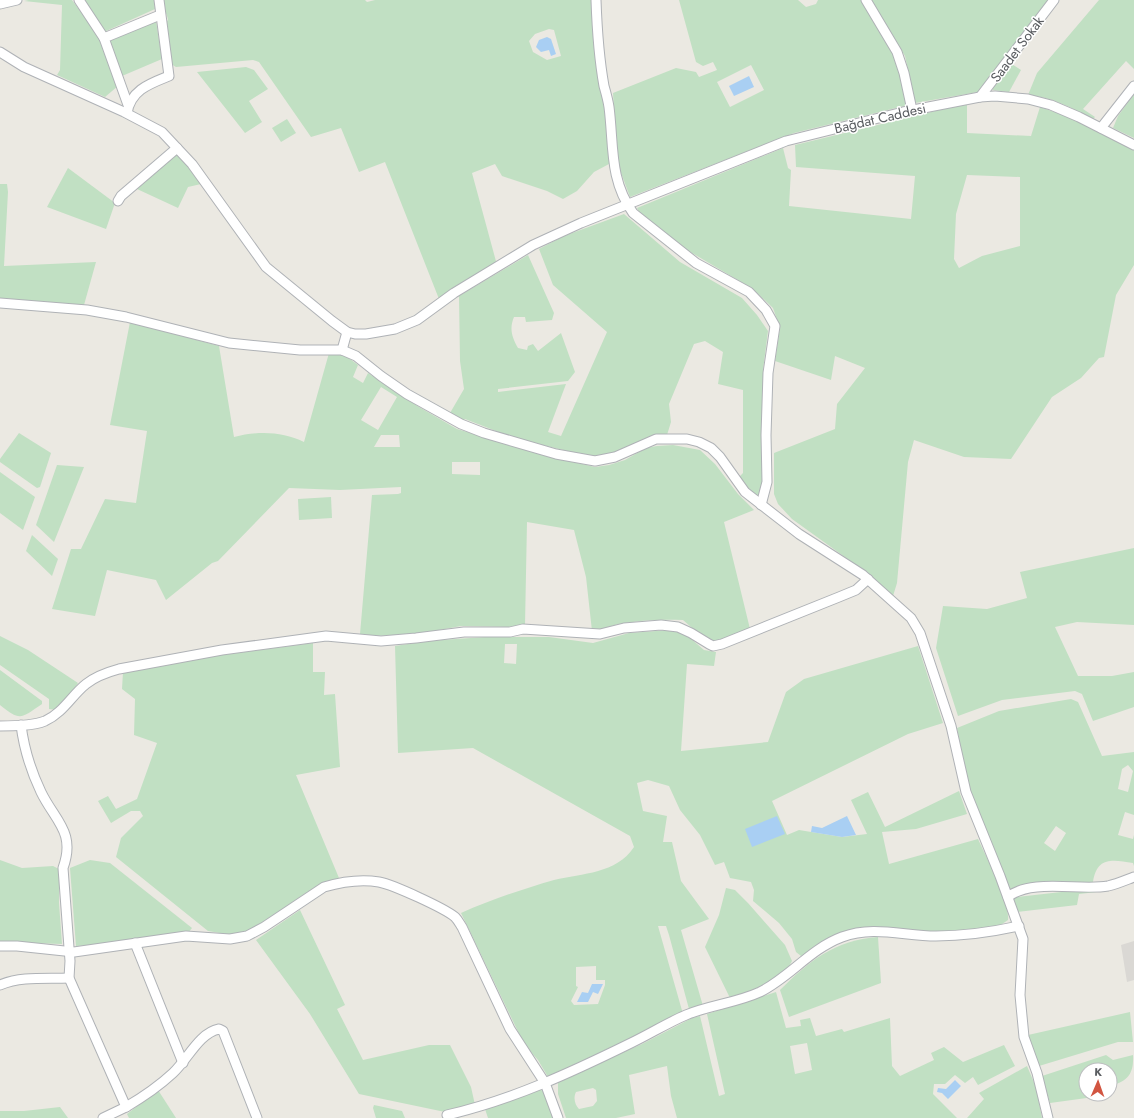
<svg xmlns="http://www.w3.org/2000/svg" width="1134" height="1118" font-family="Jost,sans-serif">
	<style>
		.industrial { fill: #dad8d4 }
		.green { fill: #c1e0c3; fill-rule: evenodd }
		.water { fill: #a9cff3 }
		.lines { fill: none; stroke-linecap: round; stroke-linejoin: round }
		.minor-casing { stroke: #afb2b6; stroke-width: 11 }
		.minor { stroke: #fff; stroke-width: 9 }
		.labels { text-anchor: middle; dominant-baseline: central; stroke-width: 3; stroke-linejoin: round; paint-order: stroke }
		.street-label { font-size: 14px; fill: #5a5d61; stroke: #fff }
	</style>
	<rect width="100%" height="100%" fill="#ebe9e2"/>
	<polygon class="industrial" points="1134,941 1134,980 1127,982 1121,945"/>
	<g class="green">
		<polygon points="29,0 72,0 100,38 118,86 105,97 57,75 60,70 62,5 24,1"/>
		<polygon points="84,0 154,0 155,9 104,32"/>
		<path d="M 162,0 L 365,0 L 367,2 L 375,0 L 592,0 L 595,56 L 607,123 L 609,164 L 594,172 L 577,191 L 563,199 L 547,191 L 502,176 L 495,164 L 472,173 L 497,265 L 439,299 L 385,162 L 359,172 L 341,128 L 311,137 L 259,62 L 253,60 L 176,67 L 171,64 L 165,23 L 168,20 C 167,12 162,8 162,0 ZM 549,29 L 554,30 L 561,56 L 547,60 L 533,52 L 529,41 L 535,34 Z"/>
		<path d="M 679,0 L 798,0 L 806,7 L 816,4 L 818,0 L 861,0 C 881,33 905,66 908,105 L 794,133 L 630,197 L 617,162 L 613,93 L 676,68 L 696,72 L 699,77 L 717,70 L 713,62 L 703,66 L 696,62 ZM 751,65 L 764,90 L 730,107 L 717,82 Z"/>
		<polygon points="870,0 1048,0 978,92 915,103 905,56"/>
		<path d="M 1099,0 L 1134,0 L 1134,69 L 1126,61 L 1083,109 L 1095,117 L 1093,119 C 1072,108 1052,97 1028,95 L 1037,73 Z"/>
		<polygon points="156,21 162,59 122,76 108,40 139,26"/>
		<polygon points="1010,63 1021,70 1009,92 993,90 992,86"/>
		<polygon points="246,67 254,70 268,89 249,101 262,122 245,133 197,72"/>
		<polygon points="1134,94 1134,138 1113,128 1118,116"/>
		<path d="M 967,105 L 967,133 L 1031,136 L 1040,107 L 1069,117 L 1134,150 L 1134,265 L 1116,295 L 1104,357 L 1099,358 L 1081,378 L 1052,397 L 1011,459 L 964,457 L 914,440 L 908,462 L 897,583 L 893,596 L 867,573 L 792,519 L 778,504 L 774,494 L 774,453 L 835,429 L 837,404 L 865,368 L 835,356 L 831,380 L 775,361 L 780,328 L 773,308 L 753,289 L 687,250 L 640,214 L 637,208 L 783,148 L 788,168 L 791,170 L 789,206 L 911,219 L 915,176 L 796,167 L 795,145 L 956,106 ZM 967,175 L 1020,177 L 1020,246 L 982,256 L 959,268 L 954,259 L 956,214 Z"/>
		<polygon points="287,119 296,133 281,142 272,128"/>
		<polygon points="177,153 201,184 188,187 178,208 137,189"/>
		<polygon points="68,168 115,203 106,229 47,207"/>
		<polygon points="0,184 7,184 8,192 4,266 96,262 84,305 0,298"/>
		<path d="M 624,214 L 680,262 L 742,298 L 757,315 L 768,331 L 763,370 L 763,483 L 758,499 L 748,491 L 738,478 L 743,473 L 743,390 L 718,384 L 723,352 L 705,341 L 694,344 L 669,404 L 671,422 L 667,435 L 612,455 L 596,458 L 514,438 L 465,419 L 462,421 L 450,413 L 464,389 L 460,361 L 459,296 L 528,255 L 554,313 L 552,320 L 526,322 L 525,317 L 514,317 C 509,329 512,337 518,348 L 527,350 L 528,346 L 533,344 L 538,351 L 561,333 L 575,372 L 568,381 L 498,389 L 498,392 L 566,384 L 548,432 L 561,436 L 607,332 L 553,285 L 539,249 L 564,236 Z"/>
		<path d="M 130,322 L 219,346 L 234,437 C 257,431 282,431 304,442 L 329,353 L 346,356 L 358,365 L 353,377 L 363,383 L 368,373 L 419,407 L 457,429 L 552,457 L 595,467 L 609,465 L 625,460 L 646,448 L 657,446 L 673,445 L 700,450 L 715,464 L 738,494 L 754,510 L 724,522 L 750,629 L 717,642 L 707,641 L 683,620 C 661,619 640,620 618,624 C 609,626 602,631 592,631 L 586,577 L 574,530 L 527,522 L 525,625 L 516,627 L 461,626 L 418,634 L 374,636 L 360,634 L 372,495 L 398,494 L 401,493 L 401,487 L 340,490 L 289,488 L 218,561 L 212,563 L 166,600 L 156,580 L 107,570 L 95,616 L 52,609 L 71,549 L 81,549 L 105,499 L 136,503 L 147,431 L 110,425 ZM 381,387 L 397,397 L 378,430 L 361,420 ZM 381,435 L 399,435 L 400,447 L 374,447 ZM 452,462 L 480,462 L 480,475 L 452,474 Z"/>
		<polygon points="19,433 51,453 40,487 37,488 0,462 0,459"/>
		<polygon points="57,465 84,467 54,542 36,525"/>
		<polygon points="0,472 35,497 23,530 0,513"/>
		<polygon points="331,497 332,518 299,520 298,499"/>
		<polygon points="32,535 58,559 52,576 26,551"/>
		<polygon points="1134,548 1134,625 1077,622 1055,627 1078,676 1112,676 1134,672 1134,707 1093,721 1082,694 1075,691 1002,700 958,716 936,648 943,606 987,609 1027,598 1020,572"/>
		<path d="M 670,630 L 682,631 L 704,650 L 716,652 L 714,666 L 687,664 L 681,751 L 768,742 L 786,692 L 804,679 L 918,646 L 943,723 L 908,734 L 772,801 L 787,835 L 799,830 L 842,837 L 867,834 L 851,800 L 868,792 L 885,827 L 959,791 L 967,814 L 916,829 L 882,832 L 889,864 L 978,839 C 987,859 1010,901 1008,920 L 999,926 L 989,928 L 938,932 L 858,930 L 807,955 L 801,956 L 796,952 L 792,939 L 779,923 L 753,901 L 754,890 L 751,882 L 730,878 L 724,862 L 715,865 L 700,835 L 680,810 L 669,786 L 648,780 L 637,783 L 643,811 L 667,816 L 663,842 L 672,842 L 681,881 L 709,919 L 681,930 L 703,1006 L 692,1010 L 689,1009 L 669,935 L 666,926 L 658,926 L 683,1014 L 548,1077 L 538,1060 L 524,1044 L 461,913 C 490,900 523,889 554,880 C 583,873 616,874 634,847 L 630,836 L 473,748 L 398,753 L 395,646 L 427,641 L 485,637 L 549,637 L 593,643 L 629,633 ZM 505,644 L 517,644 L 516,664 L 504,663 ZM 596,966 L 596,980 L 605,980 L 605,985 L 598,1004 L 574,1005 L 571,1001 L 578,987 L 576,986 L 576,967 Z"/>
		<polygon points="0,636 28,650 78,683 63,705 57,710 49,709 49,699 0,665"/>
		<polygon points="313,643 313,672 325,672 324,695 335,694 340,767 296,775 339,878 312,889 246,933 232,935 208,931 116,857 121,838 143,816 140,811 131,811 111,823 98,801 108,796 116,809 137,799 157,743 134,735 135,699 122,689 123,672 222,655"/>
		<path d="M 0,670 L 42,701 L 42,704 C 21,718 21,722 0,705 Z"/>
		<path d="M 1071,699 L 1078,702 L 1102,756 L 1134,752 L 1134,815 L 1125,812 L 1118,835 L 1133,839 L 1134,835 L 1134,866 L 1133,863 C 1113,860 1097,856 1093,882 L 1037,885 L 1026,884 L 1009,890 L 969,793 L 957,728 L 999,711 ZM 1128,765 L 1133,771 L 1128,792 L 1118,789 L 1122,769 ZM 1056,826 L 1066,833 L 1055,851 L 1044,843 Z"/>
		<polygon points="0,860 22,868 53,866 59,869 59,903 62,944 0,942"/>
		<polygon points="90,860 110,863 192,928 188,933 112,944 76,946 70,868"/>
		<path d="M 726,888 L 735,890 L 748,903 L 785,945 L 792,961 C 781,983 752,991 730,998 L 705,947 L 719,915 Z"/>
		<polygon points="1079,890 1106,890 1106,891 1079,894 1077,905 1017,912 1013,900 1017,897"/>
		<polygon points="300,910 345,1005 337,1009 363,1060 429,1045 450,1045 471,1087 475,1105 445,1112 359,1094 310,1014 256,940"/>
		<path d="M 878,937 L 881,983 L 789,1017 L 780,990 C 809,961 835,940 878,937 Z"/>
		<path d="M 776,992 L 786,1028 L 801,1026 L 800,1020 L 810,1018 L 816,1036 L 842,1029 L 844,1032 L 890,1018 L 892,1066 L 900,1076 L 934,1060 L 931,1053 L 944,1047 L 963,1062 L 1004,1045 L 1015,1066 L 978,1085 L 973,1077 L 965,1083 L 955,1075 L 945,1084 L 934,1084 L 933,1094 L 957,1118 L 677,1118 L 671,1096 L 667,1066 L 629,1075 L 635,1114 L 616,1118 L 566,1118 L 558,1094 L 558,1081 L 642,1044 L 692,1018 L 700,1016 L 719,1096 L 725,1094 L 707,1014 ZM 807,1043 L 812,1070 L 795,1074 L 790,1046 ZM 593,1088 L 596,1090 L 597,1101 L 593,1106 L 579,1109 C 575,1105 573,1098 576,1092 Z"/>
		<polygon points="1130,1012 1133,1042 1118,1042 1039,1066 1028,1035"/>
		<path d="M 1106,1055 L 1113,1060 L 1133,1055 C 1134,1074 1128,1081 1110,1086 L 1110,1070 L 1086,1070 L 1086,1094 L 1096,1094 L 1094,1097 L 1050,1103 L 1042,1076 Z"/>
		<polygon points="1027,1066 1036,1087 1042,1118 967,1118 984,1099 979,1093"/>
		<polygon points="539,1088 545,1093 554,1118 488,1118 485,1109"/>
		<polygon points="158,1090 176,1118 129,1118 127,1114"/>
		<polygon points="374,1105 402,1111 405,1118 376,1118 373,1108"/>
		<polygon points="60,1107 68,1118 0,1118 0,1111 24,1111"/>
	</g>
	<g class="water">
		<polygon points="547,37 551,39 556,54 551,56 549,50 541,52 536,47 539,40"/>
		<polygon points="749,76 754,87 734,96 729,86"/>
		<polygon points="777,816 785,834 752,847 745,829"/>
		<polygon points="847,816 856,835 842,837 811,832 812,826 822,828"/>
		<polygon points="592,984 603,984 598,994 593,992 588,1002 577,1002 582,992 588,993"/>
		<polygon points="955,1080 961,1086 948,1099 942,1093 937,1092 938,1088 946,1089"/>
	</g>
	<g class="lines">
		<g class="minor-casing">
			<g id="minor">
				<polyline points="79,0 104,38"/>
				<path d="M 596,0 C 597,29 599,58 604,86 C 606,93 608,100 609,107 C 614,146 609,179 633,213 L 696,263 L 749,292 L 766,310 L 775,326 L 768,373 L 766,435 L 767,482 L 761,505"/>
				<polyline points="866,0 897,52 904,73 912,110"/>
				<polyline points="0,4 17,0"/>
				<polyline points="0,52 24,67 124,112 162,132 192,164 266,267 332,321 347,332 355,334 366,334 395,329 417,320 454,293 533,245 581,223 786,141 903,112 980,97 995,96 1028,99 1051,105 1079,117 1134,145"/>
				<polyline points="980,97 1054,0"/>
				<polyline points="128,105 104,38 160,15"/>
				<path d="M 127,113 C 131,90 149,84 169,76 L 159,0"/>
				<polyline points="1101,128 1134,86"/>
				<polyline points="118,201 121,196 177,148"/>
				<polyline points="0,303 87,310 126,317 229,343 300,350 342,350 356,356 381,376 407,394 461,424 484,433 556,454 595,461 615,457 656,439 687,439 699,442 711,448 720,457 745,492 799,534 863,575 911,618 920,633 951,726 966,792 1000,876 1023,939 1020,995 1024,1037 1037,1073 1048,1118"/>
				<polyline points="342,350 347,332"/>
				<path d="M 21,725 C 24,749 31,771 41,792 C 55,821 76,832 63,868 L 70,961 L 69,978 L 126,1107 L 103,1118"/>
				<path d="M 0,726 C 14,726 33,726 45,721 C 63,713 72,695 86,684 C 96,676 108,672 119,669 L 222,650 L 326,636 L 381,641 L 416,638 L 464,632 L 510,632 L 523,629 L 600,634 L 624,628 L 661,625 L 678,627 L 691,633 L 709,644 L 713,646 L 722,644 L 839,597 L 856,590 L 868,579"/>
				<path d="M 1008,897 C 1031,878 1080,891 1108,886 C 1117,884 1126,880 1134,877"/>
				<polyline points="135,943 183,1063"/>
				<path d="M 0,946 L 17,946 L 74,952 L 186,936 L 230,939 L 247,936 L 264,927 L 324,887 C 341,882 361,879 379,882 C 394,885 444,908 455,917 C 458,920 460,924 462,927 L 510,1029 L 545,1083 L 558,1118"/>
				<path d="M 0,985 C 22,976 46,979 69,978"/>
				<path d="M 126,1107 C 143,1097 159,1086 173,1073 C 188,1059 199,1033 219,1029 L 223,1031 L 257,1118"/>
				<path d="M 447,1115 C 512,1100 572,1072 631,1043 C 650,1034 667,1023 686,1015 C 710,1005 736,1003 760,992 C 790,977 810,949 842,937 C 873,925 904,936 936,936 C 964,936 992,932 1019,926"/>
			</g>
		</g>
		<use href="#minor" class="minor"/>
	</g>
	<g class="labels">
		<g class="street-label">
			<text transform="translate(1017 49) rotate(-53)">Saadet Sokak</text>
			<text transform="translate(880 118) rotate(-13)">Bağdat Caddesi</text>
		</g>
	</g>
	<g transform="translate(1098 1082) rotate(2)"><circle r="19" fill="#ffffff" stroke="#bdbec0"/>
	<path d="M0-3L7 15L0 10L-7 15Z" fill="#d25541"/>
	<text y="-6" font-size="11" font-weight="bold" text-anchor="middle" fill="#5a5d61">K</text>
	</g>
</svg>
